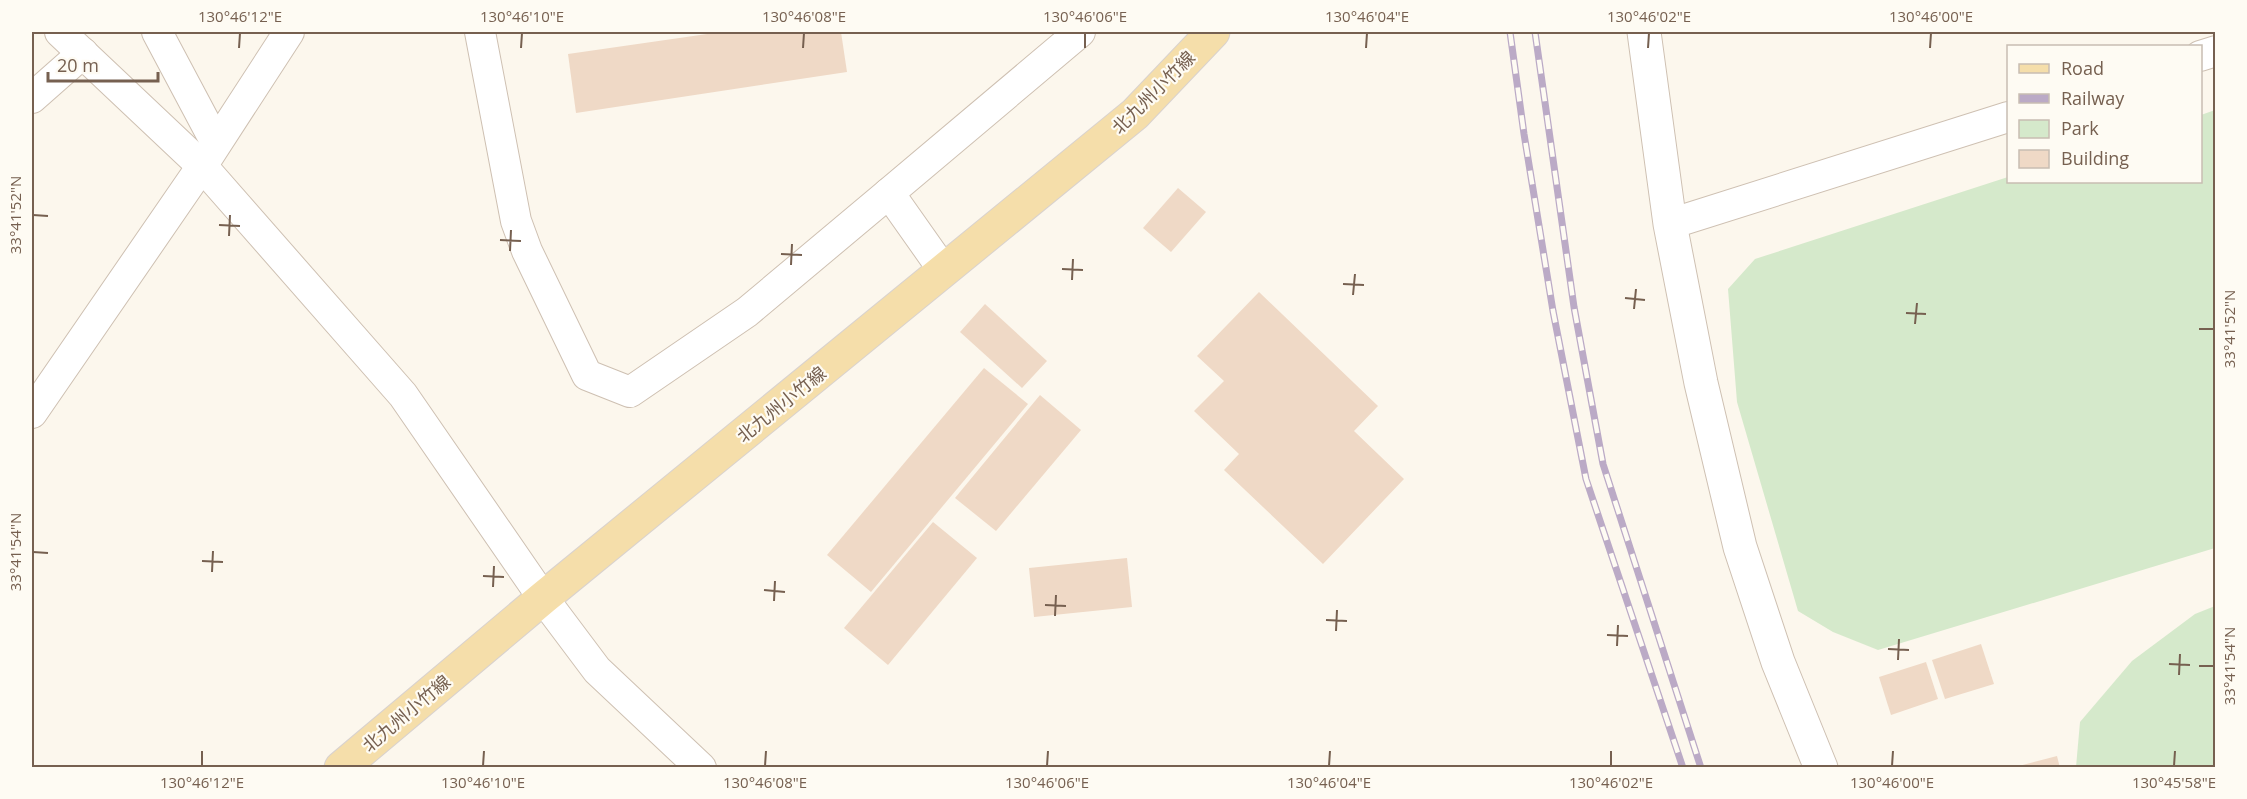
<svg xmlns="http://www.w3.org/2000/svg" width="2247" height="799" font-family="'Open Sans','Noto Sans JP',sans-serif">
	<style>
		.green { fill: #d5e9cb }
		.building { fill: #efd9c6 }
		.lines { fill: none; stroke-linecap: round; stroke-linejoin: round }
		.minor-casing { stroke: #cec0b2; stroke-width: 32 }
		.tertiary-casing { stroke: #cec0b2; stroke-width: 35 }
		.primary-casing { stroke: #d9d2ce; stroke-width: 35 }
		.minor { stroke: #fff; stroke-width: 30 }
		.tertiary { stroke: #fff; stroke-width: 33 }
		.primary { stroke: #f5deaa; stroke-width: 33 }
		.rail-casing { stroke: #bbaac6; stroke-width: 7 }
		.rail { stroke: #fefbf3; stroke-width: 4.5; stroke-dasharray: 14; stroke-linecap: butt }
		.ticks { fill: none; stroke: #766050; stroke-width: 2 }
		.labels { text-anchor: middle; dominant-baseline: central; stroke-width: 4.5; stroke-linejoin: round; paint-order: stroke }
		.street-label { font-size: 18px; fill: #766050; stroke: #fefbf3 }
		.neatline { fill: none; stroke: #766050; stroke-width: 2 }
		.ticks-label { font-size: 15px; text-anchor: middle; fill: #766050 }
	</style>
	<rect width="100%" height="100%" fill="#fcf7ed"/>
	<g class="green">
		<polygon points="2215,110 2215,548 1878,650 1833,632 1798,611 1737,402 1728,289 1755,259 2008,177 2008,182 2200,182 2201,115"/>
		<polygon points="2215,606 2215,767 2076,767 2080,722 2132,661 2195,614"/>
	</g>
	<g class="building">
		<polygon points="721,32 841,32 847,72 576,113 568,54"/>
		<polygon points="1178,188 1206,212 1171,252 1143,228"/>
		<polygon points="1259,292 1378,406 1354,431 1404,479 1323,564 1224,470 1239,454 1194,411 1224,381 1197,356"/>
		<polygon points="985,304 1047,361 1022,388 960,332"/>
		<polygon points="984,368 1028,404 871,592 827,555"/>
		<polygon points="1040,395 1081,430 996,531 955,498"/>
		<polygon points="933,522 977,558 888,665 844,628"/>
		<polygon points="1127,558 1132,607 1034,617 1029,568"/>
		<polygon points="1981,644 1994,684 1945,699 1932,660"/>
		<polygon points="1926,662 1938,699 1891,715 1879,677"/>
		<polygon points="2057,756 2060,768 2015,768 2015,767"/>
	</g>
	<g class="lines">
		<g class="minor-casing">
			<g id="minor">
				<polyline points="60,32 202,166 403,395 543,598 597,670 701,768"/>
				<polyline points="157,32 216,143"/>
				<polyline points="480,32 516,221 527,251 587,375 630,392 747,312 889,193"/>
				<polyline points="2200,56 2216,51"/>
				<polyline points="32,98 83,53"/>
				<polyline points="1670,224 2008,117"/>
				<polyline points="944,271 889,193 1080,32"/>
				<polyline points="32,413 202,166 289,32"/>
			</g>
		</g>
		<g class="tertiary-casing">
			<polyline id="tertiary" points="1644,32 1670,224 1701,383 1740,547 1778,662 1821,768"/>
		</g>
		<g class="primary-casing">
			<polyline id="primary" points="341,768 543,598 1135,114 1213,32"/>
		</g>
		<use href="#minor" class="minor"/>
		<use href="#tertiary" class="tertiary"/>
		<use href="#primary" class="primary"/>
		<g class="rail-casing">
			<g id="rail">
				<polyline points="1510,32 1524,134 1553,311 1586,479 1683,768"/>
				<polyline points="1535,32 1574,307 1603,464 1701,768"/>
			</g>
		</g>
		<use href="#rail" class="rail"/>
	</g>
	<path class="ticks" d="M 239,48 L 240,33M 521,48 L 522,33M 803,48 L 804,33M 1085,48 L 1085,33M 1366,48 L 1367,33M 1648,48 L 1649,33M 1930,48 L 1931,33M 33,215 L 48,216M 219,225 L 240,226M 229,236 L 230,215M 500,240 L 521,241M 510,251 L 511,230M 781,254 L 802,255M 791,265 L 792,244M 1062,269 L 1083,270M 1072,280 L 1073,259M 1343,284 L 1364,285M 1353,295 L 1355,274M 1625,298 L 1645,300M 1634,309 L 1636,289M 1906,313 L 1926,314M 1915,324 L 1917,303M 2199,329 L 2214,329M 33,552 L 48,553M 202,561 L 223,562M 212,572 L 213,551M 483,576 L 504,577M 493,587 L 494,566M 764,590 L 785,592M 774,601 L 775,581M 1045,605 L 1066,606M 1055,616 L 1056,595M 1326,620 L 1347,621M 1336,631 L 1337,610M 1607,635 L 1628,636M 1617,646 L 1618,625M 1888,649 L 1909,650M 1898,660 L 1899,639M 2169,664 L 2190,665M 2199,666 L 2214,666M 2179,675 L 2180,654M 202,766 L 202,751M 483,766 L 484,751M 765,766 L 766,751M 1047,766 L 1048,751M 1329,766 L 1330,751M 1611,766 L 1611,751M 1892,766 L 1893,751M 2174,766 L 2175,751"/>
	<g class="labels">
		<g class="street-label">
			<text transform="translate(1153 92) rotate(-45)">北九州小竹線</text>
			<text transform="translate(781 404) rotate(-39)">北九州小竹線</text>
			<text transform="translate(406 713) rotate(-40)">北九州小竹線</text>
		</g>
	</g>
	<rect width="2247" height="799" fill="none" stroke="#fefbf3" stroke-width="66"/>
	<rect x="2007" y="45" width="195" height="138" fill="#fefbf3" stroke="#c8bdb2" stroke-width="1.5"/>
	<rect x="2019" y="64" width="30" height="9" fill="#f5deaa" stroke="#c8bdb2" stroke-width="1.5"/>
	<text x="2061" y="75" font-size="18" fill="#766050">Road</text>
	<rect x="2019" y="94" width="30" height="9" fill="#bbaac6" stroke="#c8bdb2" stroke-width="1.5"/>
	<text x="2061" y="105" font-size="18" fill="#766050">Railway</text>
	<rect x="2019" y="120" width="30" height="18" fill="#d5e9cb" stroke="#c8bdb2" stroke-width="1.5"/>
	<text x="2061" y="135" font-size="18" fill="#766050">Park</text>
	<rect x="2019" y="150" width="30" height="18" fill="#efd9c6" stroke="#c8bdb2" stroke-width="1.5"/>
	<text x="2061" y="165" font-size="18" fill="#766050">Building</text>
	<path d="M48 72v9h110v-9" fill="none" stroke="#766050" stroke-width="3"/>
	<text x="57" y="72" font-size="18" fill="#766050" stroke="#fefbf3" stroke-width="4.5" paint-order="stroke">20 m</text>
	<rect x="33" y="33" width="2181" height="733" class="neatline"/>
	<g class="ticks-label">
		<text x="240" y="22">130°46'12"E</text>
		<text x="522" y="22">130°46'10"E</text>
		<text x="804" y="22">130°46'08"E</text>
		<text x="1085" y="22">130°46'06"E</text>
		<text x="1367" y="22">130°46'04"E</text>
		<text x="1649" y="22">130°46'02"E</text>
		<text x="1931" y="22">130°46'00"E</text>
		<text transform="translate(16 215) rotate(-90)" y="5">33°41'52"N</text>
		<text transform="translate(2230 329) rotate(-90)" y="5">33°41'52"N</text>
		<text transform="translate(16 552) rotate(-90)" y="5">33°41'54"N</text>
		<text transform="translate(2230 666) rotate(-90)" y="5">33°41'54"N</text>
		<text x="202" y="788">130°46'12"E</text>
		<text x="483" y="788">130°46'10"E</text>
		<text x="765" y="788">130°46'08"E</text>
		<text x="1047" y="788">130°46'06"E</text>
		<text x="1329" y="788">130°46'04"E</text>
		<text x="1611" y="788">130°46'02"E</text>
		<text x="1892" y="788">130°46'00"E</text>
		<text x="2174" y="788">130°45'58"E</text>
	</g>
</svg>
